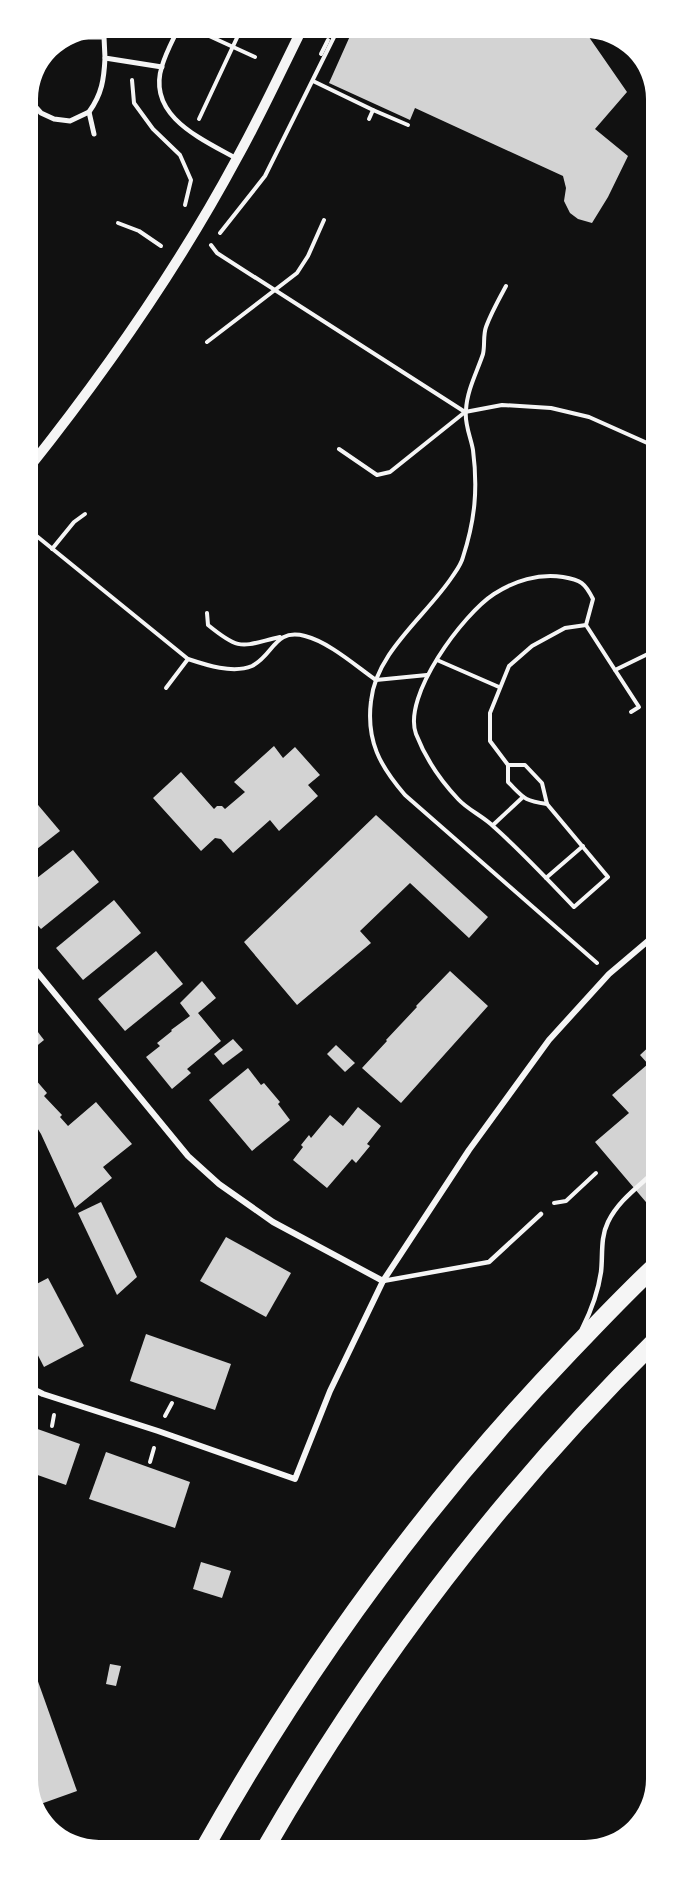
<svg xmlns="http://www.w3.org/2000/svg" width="683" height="1877" font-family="'Sofia Sans Condensed',sans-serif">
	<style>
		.building { fill: #d3d3d3 }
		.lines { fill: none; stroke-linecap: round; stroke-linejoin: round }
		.path { stroke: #f5f5f5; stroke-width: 4 }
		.service { stroke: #f5f5f5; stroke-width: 4.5 }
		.pedestrian { stroke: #f5f5f5; stroke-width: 5 }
		.minor { stroke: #f5f5f5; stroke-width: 6 }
		.tertiary { stroke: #f5f5f5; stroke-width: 10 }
		.motorway { stroke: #f5f5f5; stroke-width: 18 }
	</style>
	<rect width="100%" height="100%" fill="#111"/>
	<g class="building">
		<polygon points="354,27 582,27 627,92 595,129 628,156 608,197 592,223 578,219 570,213 564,201 566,188 563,176 415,108 410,120 329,83"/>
		<polygon points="274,746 283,758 295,747 320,775 308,785 318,796 279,831 270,820 233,853 221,839 215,838 201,851 153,798 181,772 214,809 217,806 222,806 225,809 245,792 234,782"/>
		<polygon points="33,799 60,831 28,856 28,803"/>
		<polygon points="376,815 488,917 469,938 410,883 360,931 371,943 297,1005 244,942"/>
		<polygon points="73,850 99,882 41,929 28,914 28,885"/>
		<polygon points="114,900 141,933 83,980 56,948"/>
		<polygon points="156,951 183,984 125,1031 98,999"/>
		<polygon points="450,971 488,1006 401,1103 362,1068 387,1041 386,1040 417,1007 416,1006"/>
		<polygon points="202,981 216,998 198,1013 221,1041 187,1069 191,1073 172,1089 146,1057 160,1046 157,1043 172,1031 171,1030 190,1016 180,1003"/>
		<polygon points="28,1019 44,1040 28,1053"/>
		<polygon points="233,1039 243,1050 223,1065 214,1054"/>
		<polygon points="655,1041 655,1204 651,1208 595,1142 629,1113 612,1095 648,1064 640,1055"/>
		<polygon points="336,1045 355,1063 345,1072 327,1054"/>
		<polygon points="248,1068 261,1085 264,1083 280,1102 278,1104 290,1120 252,1151 209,1100"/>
		<polygon points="29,1072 47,1093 44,1096 62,1115 60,1117 68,1126 96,1102 132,1144 103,1167 112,1178 75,1208 41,1134 29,1115"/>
		<polygon points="358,1107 381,1126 367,1144 370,1146 356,1163 352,1159 327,1188 293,1160 303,1147 301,1145 309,1135 311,1138 330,1115 343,1126"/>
		<polygon points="101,1202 137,1277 117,1295 78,1213"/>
		<polygon points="226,1237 291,1273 266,1317 200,1281"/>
		<polygon points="48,1278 84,1346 44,1367 29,1338 29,1288"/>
		<polygon points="146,1334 231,1364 215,1410 130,1381"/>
		<polygon points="29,1426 80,1444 66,1485 29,1472"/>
		<polygon points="106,1452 190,1482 175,1528 89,1499"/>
		<polygon points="201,1562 231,1571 222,1598 193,1589"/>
		<polygon points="30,1659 77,1791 35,1806 30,1797"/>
		<polygon points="110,1664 121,1666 116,1686 106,1684"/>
	</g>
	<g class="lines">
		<g class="path">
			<polyline points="207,35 255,57"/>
			<polyline points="321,54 328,40"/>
			<polyline points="132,80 134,103 153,129 180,155 191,180 185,205"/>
			<polyline points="313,81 373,110 369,119"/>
			<polyline points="373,110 408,125"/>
			<polyline points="199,119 242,27"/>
			<polyline points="27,141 34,138 34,128"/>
			<polyline points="118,223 139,231 161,246"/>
			<polyline points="220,233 265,176 339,27"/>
			<polyline points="211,245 217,253 465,412"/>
			<path d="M 506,286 C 499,299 491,313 486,327 C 483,335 485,345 483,354 C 477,372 467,390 466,410 C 464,423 471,438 473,450 C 478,489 475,520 463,557 C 461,565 456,571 452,577 C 426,616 376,652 371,701 C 366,741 380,766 405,795 L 597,963"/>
			<polyline points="207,342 297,273 308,256 324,220"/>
			<polyline points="339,449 377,475 390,472 465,412 502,405 551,408 589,417 654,446"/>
			<path d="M 28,529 L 188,659 C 206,665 233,674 252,666 C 274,655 274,628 305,636 C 329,642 356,666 376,680 L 427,675"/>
			<polyline points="52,549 74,522 85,514"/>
			<path d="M 207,613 L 208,625 C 241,652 241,646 280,637"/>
			<path d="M 586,625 L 565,628 L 532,646 L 509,666 L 490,713 L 490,741 L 508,765 L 525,765 L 542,783 L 547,804 L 608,877 L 574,907 C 548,880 522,852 494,827 C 483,816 468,810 458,799 C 441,781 425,757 416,734 C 402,696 463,614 494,594 C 514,581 539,573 563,577 C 581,580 585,583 593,599 L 586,625 L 615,670 L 654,651"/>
			<polyline points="437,660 499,687"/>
			<polyline points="615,670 639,707 631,712"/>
			<polyline points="166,688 188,659"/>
			<path d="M 508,765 L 508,782 C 525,799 523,800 547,804"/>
			<polyline points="493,825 523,797"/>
			<polyline points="546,878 583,846"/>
			<polyline points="554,1203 566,1201 596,1173"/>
			<polyline points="165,1416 172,1403"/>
			<polyline points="52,1426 54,1415"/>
			<polyline points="150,1462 154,1448"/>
		</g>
		<g class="service">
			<path d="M 179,27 C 173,40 166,52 162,66 C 146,116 202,139 237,159"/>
			<polyline points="383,1281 489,1262 541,1214"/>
			<path d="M 582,1329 C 591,1311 598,1293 601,1272 C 603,1256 600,1238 608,1222 C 618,1201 638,1187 655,1171"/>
		</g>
		<g class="pedestrian">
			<polyline points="80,37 104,37 105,58 162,67"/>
			<polyline points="31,86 33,104 41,113 54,119 70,121 89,112"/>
			<path d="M 94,134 L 89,112 C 102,94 104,79 105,58"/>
		</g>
		<g class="minor">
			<polyline points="28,961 188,1156 219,1184 273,1222 383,1281"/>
			<polyline points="29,1387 43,1394 158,1431 295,1479 330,1391 383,1281 469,1150 549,1040 609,974 655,935"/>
		</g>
		<path class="tertiary" d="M 28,469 C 106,371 178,268 237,158 C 261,115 281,71 303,27"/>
		<g class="motorway">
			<path d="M 204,1849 C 305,1669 426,1502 569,1353 C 597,1324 625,1294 655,1266"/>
			<path d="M 265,1849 C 373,1661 501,1493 655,1341"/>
		</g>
	</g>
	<path d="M0 0H683V1877H0ZM99 38H585A61 61 0 0 1 646 99V1779A61 61 0 0 1 585 1840H99A61 61 0 0 1 38 1779V99A61 61 0 0 1 99 38Z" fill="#fff" fill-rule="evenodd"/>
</svg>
